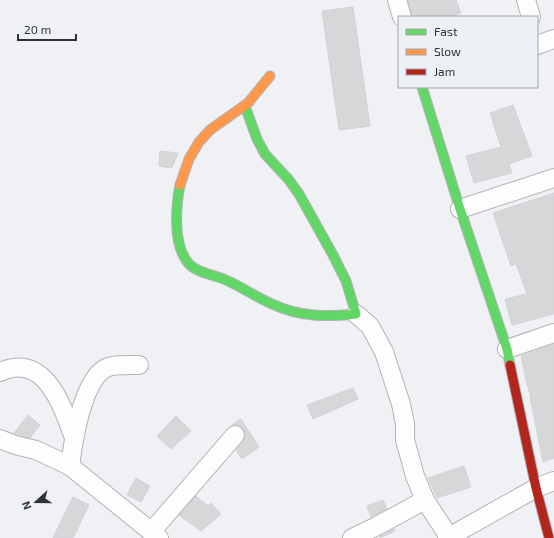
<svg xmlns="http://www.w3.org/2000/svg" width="554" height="538" font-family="'Exo 2',sans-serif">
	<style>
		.building { fill: #d5d7d9; stroke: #d1d3d5 }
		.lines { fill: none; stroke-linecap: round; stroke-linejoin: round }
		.street-casing { stroke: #b2b3b5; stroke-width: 20 }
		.fast-casing { stroke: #b2b3b5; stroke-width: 11 }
		.slow-casing { stroke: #b2b3b5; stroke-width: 11 }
		.jam-casing { stroke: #b2b3b5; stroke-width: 11 }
		.street { stroke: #fdfdfd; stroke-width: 18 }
		.fast { stroke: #63d668; stroke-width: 9 }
		.slow { stroke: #ff974d; stroke-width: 9 }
		.jam { stroke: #b3261e; stroke-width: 9 }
	</style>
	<rect width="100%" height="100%" fill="#eff1f4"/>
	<g class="building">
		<polygon points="408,0 456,0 461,13 449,17 412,17"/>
		<polygon points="353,7 370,126 339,130 322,11"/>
		<polygon points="513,105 532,156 509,164 512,173 474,183 466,156 501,147 490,113"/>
		<polygon points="160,151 178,153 172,168 159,166"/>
		<polygon points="554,193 554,314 512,325 505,299 527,294 516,264 511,266 493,213"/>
		<polygon points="554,344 554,458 543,462 530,397 531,397 527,384 521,356"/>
		<polygon points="353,388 358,399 313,419 307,405"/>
		<polygon points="28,415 40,425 30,438 14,433"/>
		<polygon points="176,416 191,431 171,449 157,436"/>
		<polygon points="241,419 259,447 242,459 236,450 243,442 245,437 245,432 242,427 237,425 232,425"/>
		<polygon points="464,466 471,487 437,498 428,478"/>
		<polygon points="136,478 150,486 141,502 127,495"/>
		<polygon points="196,496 208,506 211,503 221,514 201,531 179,515"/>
		<polygon points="73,497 89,505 73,538 53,538"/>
		<polygon points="383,500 387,509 371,517 367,506"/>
		<polygon points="394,529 395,531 380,538 379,537"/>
	</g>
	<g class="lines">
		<g class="street-casing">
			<g id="street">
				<polyline points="397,0 402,17"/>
				<polyline points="526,0 531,17"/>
				<polyline points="537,45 554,39"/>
				<polyline points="460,209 554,178"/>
				<polyline points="356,314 370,326 384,352 401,404 405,424 405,440 415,476 425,500 449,537"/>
				<polyline points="507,349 554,333"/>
				<path d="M 0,372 C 45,352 62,405 74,438"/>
				<polyline points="0,439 15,445 36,450 70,466 159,538"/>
				<path d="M 70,466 C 73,443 82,380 106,368 C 113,364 130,365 139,365"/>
				<polyline points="151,532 235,435"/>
				<polyline points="352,538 377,526 425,500"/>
				<polyline points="447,538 536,488 554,481"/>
			</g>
		</g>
		<g class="fast-casing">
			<g id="fast">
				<polyline points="422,87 460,209 507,349 510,365"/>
				<path d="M 180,185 C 176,206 173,241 186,260 C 194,273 212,274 226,280 C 242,287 256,297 272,304 C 300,317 326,317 356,314 L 346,281 L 333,255 L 299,194 L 289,180 L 265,154 L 257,139 L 245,106"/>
			</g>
		</g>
		<g class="slow-casing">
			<polyline id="slow" points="180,185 189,159 199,142 210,130 248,103 270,76"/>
		</g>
		<g class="jam-casing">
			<polyline id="jam" points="510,365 536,488 549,538"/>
		</g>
		<use href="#street" class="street"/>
		<use href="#fast" class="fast"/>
		<use href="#slow" class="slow"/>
		<use href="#jam" class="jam"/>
	</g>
	<rect x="398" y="16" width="140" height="72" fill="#edf1f6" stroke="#a1a5a8"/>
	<rect x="406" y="29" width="20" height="6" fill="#63d668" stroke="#a1a5a8"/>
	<text x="434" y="36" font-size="12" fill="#303234">Fast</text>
	<rect x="406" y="49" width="20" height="6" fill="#ff974d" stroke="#a1a5a8"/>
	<text x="434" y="56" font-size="12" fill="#303234">Slow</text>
	<rect x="406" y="69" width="20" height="6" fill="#b3261e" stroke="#a1a5a8"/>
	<text x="434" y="76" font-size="12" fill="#303234">Jam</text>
	<g transform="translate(36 502) rotate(249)" stroke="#edf1f6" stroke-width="3" paint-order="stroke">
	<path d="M0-3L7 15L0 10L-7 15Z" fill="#303234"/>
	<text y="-6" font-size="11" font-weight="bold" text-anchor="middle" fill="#303234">N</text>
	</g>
	<path d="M18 34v6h58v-6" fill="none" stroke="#303234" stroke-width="2"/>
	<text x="24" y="34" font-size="12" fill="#303234" stroke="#edf1f6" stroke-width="3" paint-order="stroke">20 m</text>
</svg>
